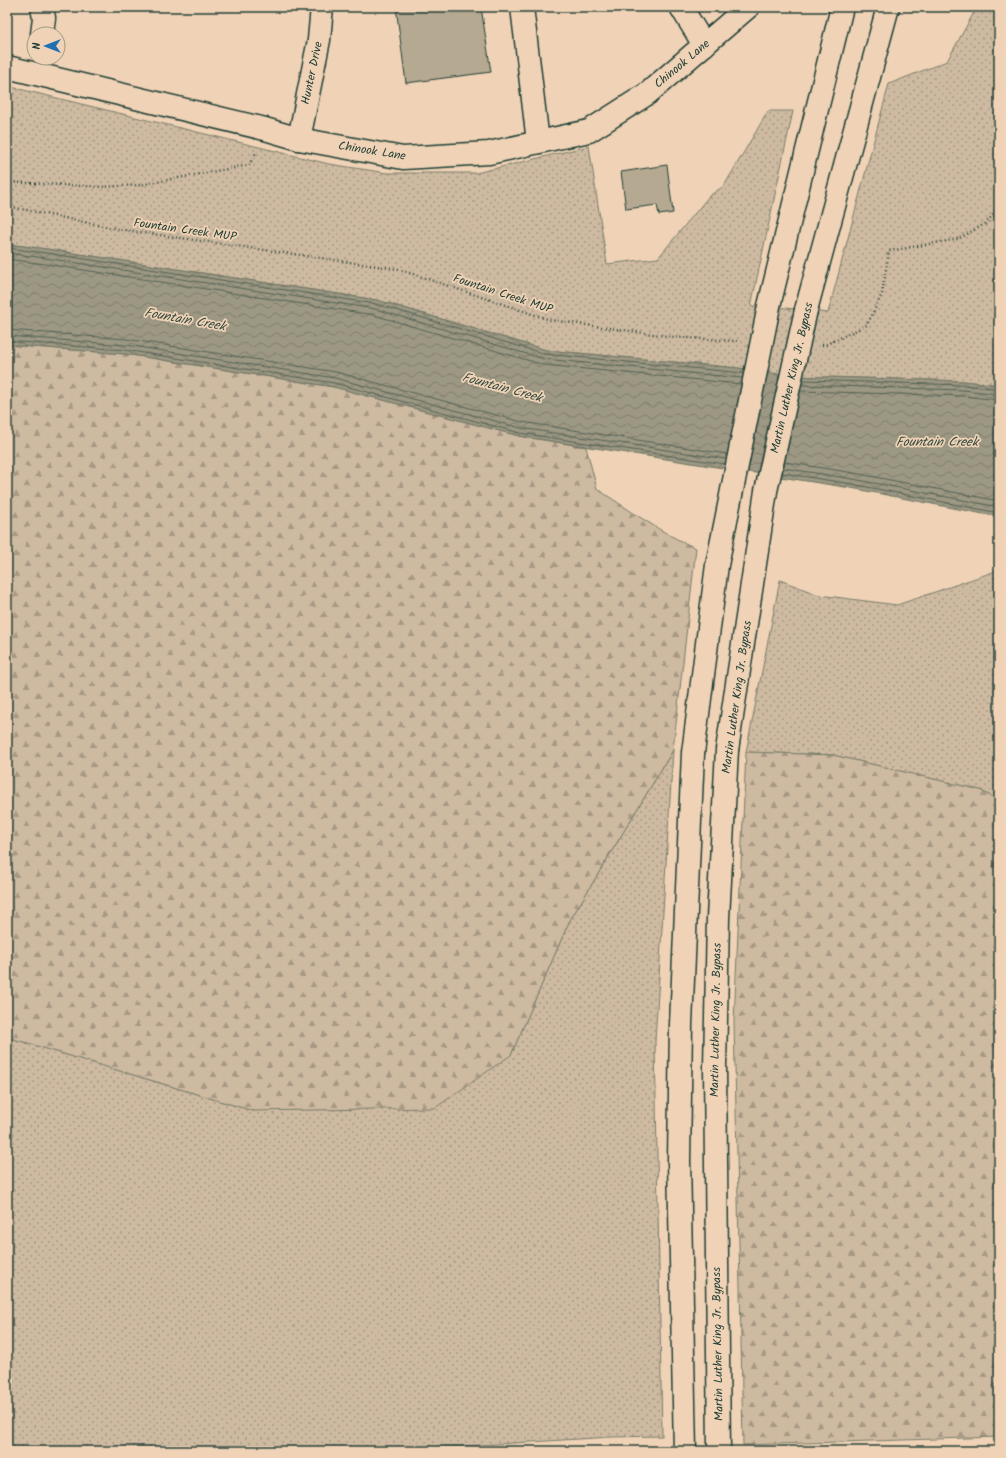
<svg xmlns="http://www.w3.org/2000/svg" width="1006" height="1458" font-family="Kalam,sans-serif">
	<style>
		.grass { fill: url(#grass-dots); stroke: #767c6a }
		.forest { fill: url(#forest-firs); stroke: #767c6a }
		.water { fill: url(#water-waves); stroke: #6b7463 }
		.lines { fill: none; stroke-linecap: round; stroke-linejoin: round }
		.shore { stroke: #516154; stroke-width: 1 }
		.building { fill: #b5a992; stroke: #1f3d34 }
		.minor-casing { stroke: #1f3d34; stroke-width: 25 }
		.highway-casing { stroke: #1f3d34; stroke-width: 25 }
		.path { stroke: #1f3d34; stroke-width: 2.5; stroke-dasharray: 1 3; stroke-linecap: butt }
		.minor { stroke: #f0d3b6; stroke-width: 22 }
		.highway { stroke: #f0d3b6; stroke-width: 22 }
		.highway-bridge-casing { stroke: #1f3d34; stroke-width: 25; stroke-linecap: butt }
		.highway-bridge { stroke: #f0d3b6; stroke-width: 22 }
		.labels { text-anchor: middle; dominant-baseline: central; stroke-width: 3.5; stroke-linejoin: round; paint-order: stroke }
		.street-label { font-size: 12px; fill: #1f3d34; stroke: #f0d3b6 }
		.water-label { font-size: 13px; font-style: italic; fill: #324b40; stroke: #f0d3b6 }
	</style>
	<defs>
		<pattern id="grass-dots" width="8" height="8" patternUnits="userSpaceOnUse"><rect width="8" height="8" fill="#cebaa1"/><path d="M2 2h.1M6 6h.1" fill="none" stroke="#a79884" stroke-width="1.8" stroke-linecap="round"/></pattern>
		<pattern id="forest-firs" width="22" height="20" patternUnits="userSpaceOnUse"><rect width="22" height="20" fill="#cebaa1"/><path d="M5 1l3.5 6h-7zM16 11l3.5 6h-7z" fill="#a79884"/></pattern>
		<pattern id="water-waves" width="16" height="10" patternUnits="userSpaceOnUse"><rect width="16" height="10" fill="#9d9883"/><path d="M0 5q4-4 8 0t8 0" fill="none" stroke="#7f7d6c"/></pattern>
	</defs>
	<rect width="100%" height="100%" fill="#f0d3b6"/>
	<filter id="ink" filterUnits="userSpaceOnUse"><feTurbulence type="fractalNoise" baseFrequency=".025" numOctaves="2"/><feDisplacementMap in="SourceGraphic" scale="8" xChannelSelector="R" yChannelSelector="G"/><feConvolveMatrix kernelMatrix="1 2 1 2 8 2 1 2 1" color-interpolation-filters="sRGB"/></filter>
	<g filter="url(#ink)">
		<g class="grass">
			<polygon points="977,7 999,7 999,385 964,381 791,376 738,368 546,350 377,300 47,249 7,244 7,86 329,164 387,173 476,173 589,146 607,264 658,258 709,196 724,186 768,111 793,111 751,306 769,306 828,313 889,84 947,61"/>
			<polygon points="999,567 999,801 980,790 833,755 746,752 780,580 819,595 897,605 993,572"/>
			<polygon points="673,750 655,1041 662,1436 611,1437 385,1451 7,1451 7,1037 253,1111 511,1055 569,922"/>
		</g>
		<g class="forest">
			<path d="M 7,345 L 125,354 L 334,387 L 519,436 L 586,447 L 597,489 C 627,508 662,534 696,548 L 673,750 L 569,922 L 511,1055 L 435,1108 L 253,1111 L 7,1037 Z"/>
			<polygon points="746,752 833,755 980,790 999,801 999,1437 743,1445 740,1287 734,1022"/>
		</g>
		<polygon class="water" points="7,244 47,249 377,300 546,350 738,368 791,376 964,381 999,385 999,517 851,488 519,436 334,387 125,354 7,345"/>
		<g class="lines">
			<g class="shore">
				<polyline points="7,248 46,253 376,304 545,354 743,373"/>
				<polyline points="7,253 45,258 375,309 544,359 742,378"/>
				<polyline points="7,259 45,264 374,315 544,365 741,384"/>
				<polyline points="7,330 126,339 336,372 522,422 727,454"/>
				<polyline points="7,336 126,345 335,378 521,428 726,459"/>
				<polyline points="7,341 125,350 334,383 520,433 725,464"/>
				<polyline points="803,380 964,385 999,389"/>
				<polyline points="802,385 963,390 999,394"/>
				<polyline points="800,391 963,396 999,400"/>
				<polyline points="785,462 854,473 999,501"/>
				<polyline points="783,468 853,479 999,507"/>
				<polyline points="782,473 852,484 999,513"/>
			</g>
		</g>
		<g class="building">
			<polygon points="396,7 481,7 491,72 406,83"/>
			<polygon points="667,165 673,213 659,215 657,205 626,209 621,172"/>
		</g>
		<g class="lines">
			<g class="minor-casing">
				<g id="minor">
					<polyline points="42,7 44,18 42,34"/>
					<polyline points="522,7 538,142"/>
					<polyline points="681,7 704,45"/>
					<polyline points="7,67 265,129 299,139 403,158 489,153 589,131 647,94 748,7"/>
					<polyline points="299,139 319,40 322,7"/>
				</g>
			</g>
			<g class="highway-casing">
				<g id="highway">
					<polyline points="769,306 842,7"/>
					<polyline points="806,310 888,7"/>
					<polyline points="685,1451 679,1161 681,1024 693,753"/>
					<polyline points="719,1451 715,1067 718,918 727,750"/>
				</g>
			</g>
			<g class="path">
				<polyline points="7,182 100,187 140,185 249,165 257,151"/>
				<polyline points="7,206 117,229 398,269 550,320 674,337 737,341"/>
				<polyline points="822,345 825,345 867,325 882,294 889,251 958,239 985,224 999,208"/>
			</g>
			<use href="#minor" class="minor"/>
			<use href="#highway" class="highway"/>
			<g class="highway-bridge-casing">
				<g id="highway-bridge">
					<polyline points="727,750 766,491 806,310"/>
					<polyline points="693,753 717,565 769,306"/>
				</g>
			</g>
			<use href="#highway-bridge" class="highway-bridge"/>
		</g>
	</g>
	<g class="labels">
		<g class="street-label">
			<text transform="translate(682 64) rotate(-40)">Chinook Lane</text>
			<text transform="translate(312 73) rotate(-78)">Hunter Drive</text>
			<text transform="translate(372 151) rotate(9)">Chinook Lane</text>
			<text transform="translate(185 230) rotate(8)">Fountain Creek MUP</text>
			<text transform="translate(503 294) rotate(18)">Fountain Creek MUP</text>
			<text transform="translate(792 378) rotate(-77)">Martin Luther King Jr. Bypass</text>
			<text transform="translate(737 697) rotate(-82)">Martin Luther King Jr. Bypass</text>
			<text transform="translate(716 1020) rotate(-89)">Martin Luther King Jr. Bypass</text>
			<text transform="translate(718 1344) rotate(-91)">Martin Luther King Jr. Bypass</text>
		</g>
		<g class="water-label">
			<text transform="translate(185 320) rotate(10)">Fountain Creek</text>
			<text transform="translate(502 388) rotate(15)">Fountain Creek</text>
			<text x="937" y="442">Fountain Creek</text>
		</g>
	</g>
	<rect width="1006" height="1458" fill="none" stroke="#f0d3b6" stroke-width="24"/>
	<rect x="12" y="12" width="982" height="1434" fill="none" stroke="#1f3d34" stroke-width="1.5" filter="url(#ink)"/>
	<g transform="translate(46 46) rotate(270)"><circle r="19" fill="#f0d3b6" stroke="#9c9782"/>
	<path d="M0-3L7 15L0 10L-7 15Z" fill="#1f6fb2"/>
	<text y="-6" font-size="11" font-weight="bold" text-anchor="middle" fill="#1f3d34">N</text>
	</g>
</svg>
